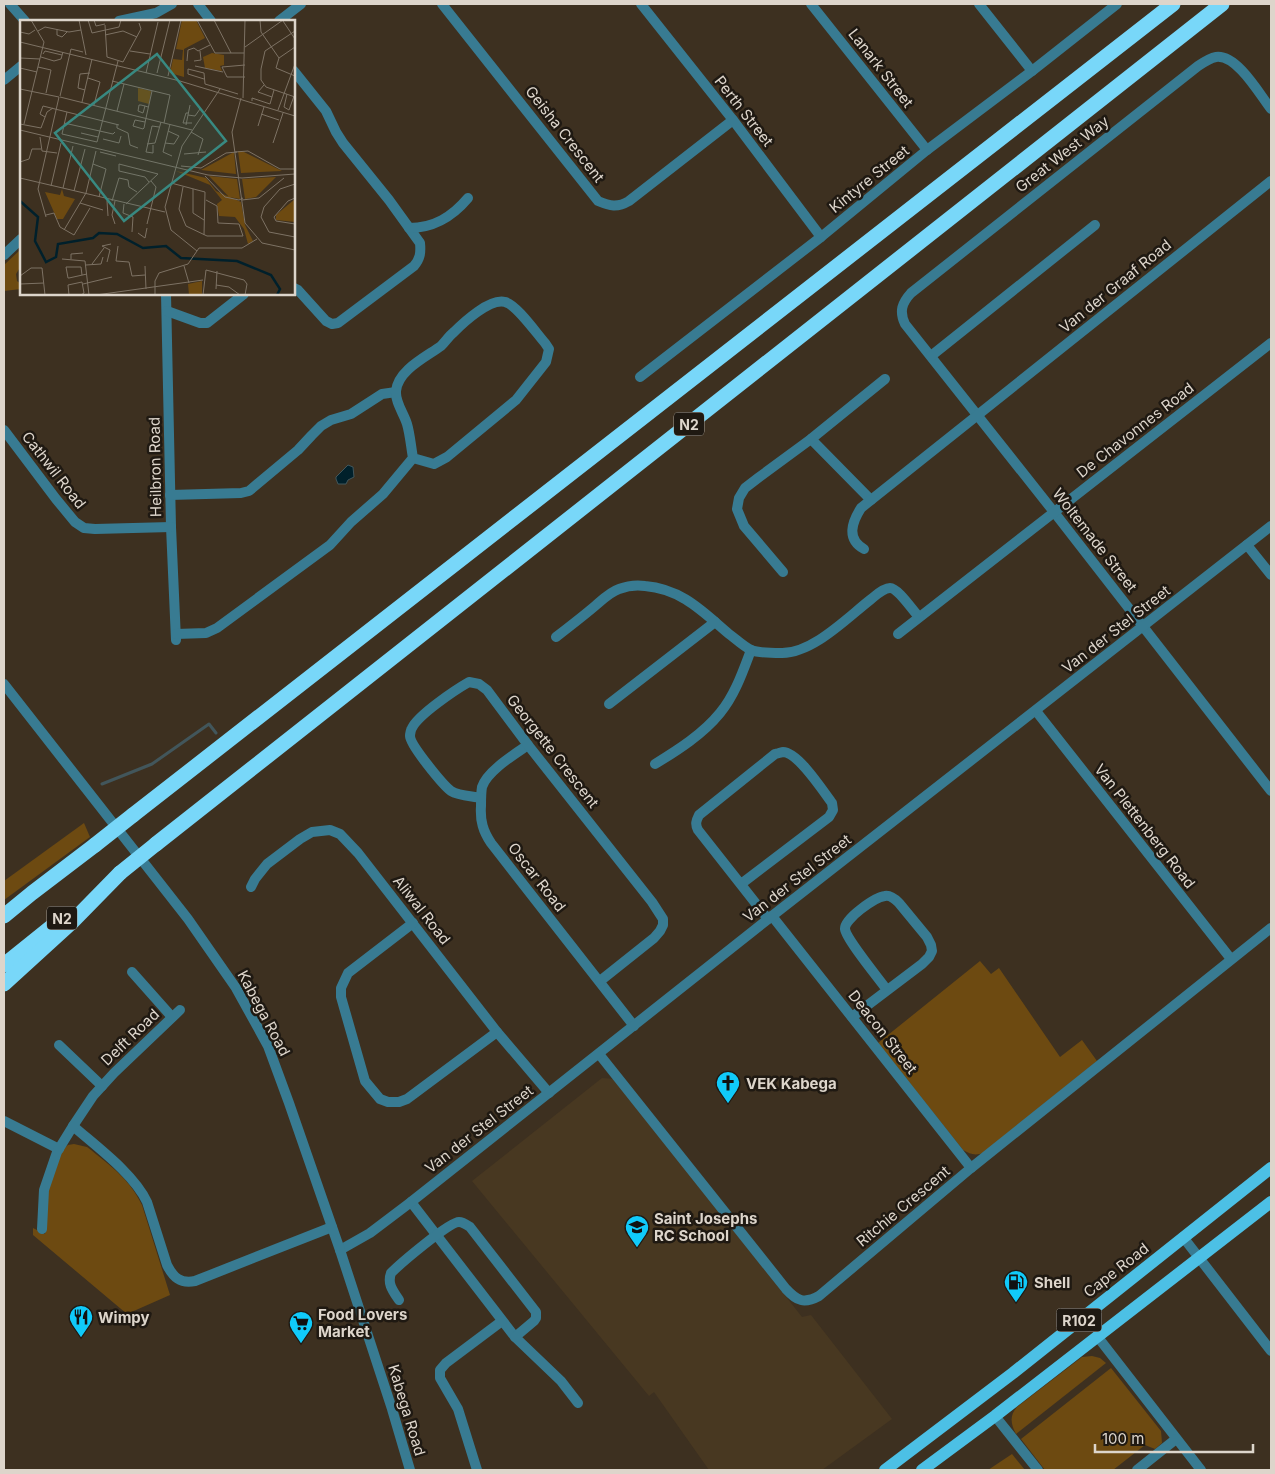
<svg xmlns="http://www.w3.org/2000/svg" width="1275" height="1474" font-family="Inter,sans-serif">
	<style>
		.built { fill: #483821 }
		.green { fill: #6d4a11 }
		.water { fill: #00202b; stroke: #42565b }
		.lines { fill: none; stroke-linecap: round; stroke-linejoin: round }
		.stream { stroke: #42565b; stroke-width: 3 }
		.minor { stroke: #387b92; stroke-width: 10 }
		.tertiary { stroke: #387b92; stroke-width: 10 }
		.primary { stroke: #4cc0e5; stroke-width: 12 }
		.motorway { stroke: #78d7f9; stroke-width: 15 }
		.motorway-bridge { stroke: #78d7f9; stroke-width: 15 }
		.labels { text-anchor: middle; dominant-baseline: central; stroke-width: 5; stroke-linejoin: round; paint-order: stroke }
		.shield { fill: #1f1912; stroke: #a49d94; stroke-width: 1 }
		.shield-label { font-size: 14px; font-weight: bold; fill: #ddd5cb }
		.street-label { font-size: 15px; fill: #ddd5cb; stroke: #1f1912 }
		.poi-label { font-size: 15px; font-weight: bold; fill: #ddd5cb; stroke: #1f1912; text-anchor: start }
		.inset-river { fill: none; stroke: #00202b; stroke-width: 2.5 }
		.inset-road { fill: none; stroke: #7d7264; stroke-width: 1 }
		.view { fill: #388981; fill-opacity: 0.15; stroke: #388981; stroke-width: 2.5 }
		.inset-edge { fill: none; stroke: #ddd5cb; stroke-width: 2.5 }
	</style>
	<rect width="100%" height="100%" fill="#3d3020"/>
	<polygon class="built" points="602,1078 615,1079 802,1317 811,1315 892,1419 822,1470 709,1470 654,1392 649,1396 472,1181"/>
	<g class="green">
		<polygon points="21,249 21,266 16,274 17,281 21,284 21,289 4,291 4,265"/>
		<polygon points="84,823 90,837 4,900 4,881"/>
		<path d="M 980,961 L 991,974 L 999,968 L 1060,1057 L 1082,1040 L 1097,1061 L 983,1153 C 975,1156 970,1154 963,1150 L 878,1043 Z"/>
		<path d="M 74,1144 L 87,1147 L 91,1150 C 112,1167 130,1180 142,1205 L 170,1295 L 127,1314 L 33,1235 L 33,1228 L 45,1234 L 49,1181 L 63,1149 L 68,1145 Z"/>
		<path d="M 1092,1356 L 1100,1358 L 1106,1363 L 1016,1434 C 1011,1424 1009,1416 1017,1407 L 1082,1357 Z"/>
		<polygon points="1111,1368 1161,1431 1162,1443 1155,1449 1145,1445 1113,1470 1045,1470 1021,1439"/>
		<polygon points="1012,1454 1025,1470 988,1470"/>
	</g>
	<polygon class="water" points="348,465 353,467 354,477 348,480 346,484 338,484 336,479 336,477"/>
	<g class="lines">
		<polyline class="stream" points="102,784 152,764 209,724 216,733"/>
		<g class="minor">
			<polyline points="10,4 25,21"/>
			<polyline points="198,4 211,21"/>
			<path d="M 442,4 L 598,201 C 610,206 617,208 629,201 L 733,120"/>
			<polyline points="641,4 733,120 821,237"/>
			<polyline points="811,4 927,150"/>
			<polyline points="979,4 1032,71"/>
			<polyline points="119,21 156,13 172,4"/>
			<polyline points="279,21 301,4"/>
			<path d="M 294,71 L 326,111 L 336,132 L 343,143 L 389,200 L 420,243 C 421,253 420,259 414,266 L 338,323 L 332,324 L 326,321 L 298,290 L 294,288"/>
			<polyline points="4,80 21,66"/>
			<path d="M 1271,109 C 1260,95 1237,54 1216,57 C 1210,58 1204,62 1198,66 L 911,293 C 902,303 899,311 905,324 L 1054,512 L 1271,791"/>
			<path d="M 409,228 C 434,228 452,217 468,198"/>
			<polyline points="4,255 21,239"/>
			<polyline points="166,294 171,527 176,640"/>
			<polyline points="167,311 200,323 207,323 244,294"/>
			<polyline points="931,356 1095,225"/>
			<polyline points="640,377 821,237 927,150 1032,71 1117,4"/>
			<polyline points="4,430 56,499 75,522 84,528 95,529 171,527"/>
			<polyline points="811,439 871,500"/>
			<polyline points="170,495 241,493 249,491 298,450 312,435 321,426 331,420 351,414 382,394 396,392"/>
			<polyline points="1247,545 1271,575"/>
			<path d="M 864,549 C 846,539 852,522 861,508 L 1271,181"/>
			<polyline points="783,572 744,526 737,509 739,498 745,488 758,478 811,439 885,379"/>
			<path d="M 176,634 L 206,633 L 217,628 L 330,545 L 351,522 L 383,494 L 413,458 C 411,447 410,434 407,424 C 404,414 395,402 396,391 C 398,370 426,357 441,346 C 445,342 449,336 454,332 C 464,322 490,298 505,302 C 516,304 537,334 545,343 L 549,349 L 546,362 L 516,400 L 447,457 L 434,464 L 413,458"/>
			<polyline points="898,634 1271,343"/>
			<path d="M 556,637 C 569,627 582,617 595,606 C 602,600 610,592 619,589 C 627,586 638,585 645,586 C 682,589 703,612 729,634 C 736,639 743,646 751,650 C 759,653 772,653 781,653 C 812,654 847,618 870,600 C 875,596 883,588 890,588 C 898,588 913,611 919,617"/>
			<polyline points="609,704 715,622"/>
			<polyline points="1036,711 1231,959"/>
			<path d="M 528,745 C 515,754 487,771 482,787 C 481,793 481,800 481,806 C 480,821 483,831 491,843 L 634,1026"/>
			<path d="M 655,764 C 678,750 703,734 720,713 C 735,695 743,671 751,650"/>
			<path d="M 481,798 C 472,796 459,796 451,791 C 443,785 410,745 410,736 C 410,734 411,729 412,728 C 418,715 455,690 469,682 L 479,684 L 487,690 L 528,745 L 652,902 L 663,919 L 663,925 L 660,931 L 654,938 L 600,981"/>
			<path d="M 741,884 L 829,817 L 833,810 L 832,803 C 823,791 798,752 783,752 C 782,752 776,754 775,754 L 699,815 C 696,821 695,824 698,830 L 768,919"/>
			<polyline points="251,887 255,879 267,864 300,839 312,832 330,830 340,834 358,853 497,1032 549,1093"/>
			<polyline points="772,916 971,1168"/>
			<polyline points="413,923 348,973 341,988 341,997 365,1081 380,1099 388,1102 399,1102 407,1099 497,1032"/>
			<polyline points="132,972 172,1017"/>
			<path d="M 852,1017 L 922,964 L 929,957 L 932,951 L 931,945 L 927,937 L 899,903 C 895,899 890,895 885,896 C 875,897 844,919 845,929 C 846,939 880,980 887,990"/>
			<polyline points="59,1045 102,1086"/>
			<path d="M 599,1054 L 786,1289 C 797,1301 804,1304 819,1296 L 971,1168 L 1271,928"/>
			<polyline points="4,1121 59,1149"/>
			<path d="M 73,1126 C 97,1147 134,1174 147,1202 L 167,1265 C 173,1277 180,1284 195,1281 L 332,1227"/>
			<polyline points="411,1202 515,1337 561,1381 578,1403"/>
			<polyline points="42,1229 44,1190 57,1152 73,1126 93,1096 114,1073 180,1010"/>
			<polyline points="1183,1237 1271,1351"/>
			<polyline points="340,1250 370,1233 411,1202 772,916 1271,526"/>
			<path d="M 399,1300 C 393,1291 387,1284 391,1273 C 400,1264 449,1222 459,1222 C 463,1222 467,1225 470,1227 L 536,1312 L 536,1318 L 534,1321 L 515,1337"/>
			<polyline points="1097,1336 1201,1470"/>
			<polyline points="995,1416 1038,1470"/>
			<polyline points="477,1470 458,1409 440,1378 440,1370 446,1363 502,1321"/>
			<polyline points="1137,1470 1176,1439"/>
		</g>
		<polyline class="tertiary" points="4,684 188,919 236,988 268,1046 289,1103 340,1250 392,1409 410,1470"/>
		<g class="primary">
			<polyline points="885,1470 1013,1373 1271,1168"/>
			<polyline points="922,1470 995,1416 1271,1202"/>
		</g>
		<g class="motorway">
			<polyline points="133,815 1173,4"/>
			<polyline points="156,844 1222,4"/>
			<polyline points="4,916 32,893 95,845"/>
			<polyline points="4,965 66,915"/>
			<polyline points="4,984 72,922 120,873"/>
		</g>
		<g class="motorway-bridge">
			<polyline points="95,845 133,815"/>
			<polyline points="120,873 156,844"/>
		</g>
	</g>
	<defs>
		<g id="church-pin" transform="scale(1.25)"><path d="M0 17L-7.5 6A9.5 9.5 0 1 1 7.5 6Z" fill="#10cafa" stroke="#1f1912"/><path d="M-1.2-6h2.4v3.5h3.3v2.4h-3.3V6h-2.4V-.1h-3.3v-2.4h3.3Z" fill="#111"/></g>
		<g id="school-pin" transform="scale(1.25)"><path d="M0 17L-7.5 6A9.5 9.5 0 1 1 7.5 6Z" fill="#10cafa" stroke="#1f1912"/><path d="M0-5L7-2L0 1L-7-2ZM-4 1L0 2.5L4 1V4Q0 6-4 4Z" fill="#111"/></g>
		<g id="fuel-pin" transform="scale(1.25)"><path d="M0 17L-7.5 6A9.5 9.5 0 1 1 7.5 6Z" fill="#10cafa" stroke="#1f1912"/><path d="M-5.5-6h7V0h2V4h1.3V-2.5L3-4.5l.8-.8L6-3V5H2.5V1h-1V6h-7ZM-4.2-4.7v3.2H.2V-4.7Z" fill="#111"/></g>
		<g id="restaurant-pin" transform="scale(1.25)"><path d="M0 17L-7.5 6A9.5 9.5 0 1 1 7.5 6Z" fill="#10cafa" stroke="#1f1912"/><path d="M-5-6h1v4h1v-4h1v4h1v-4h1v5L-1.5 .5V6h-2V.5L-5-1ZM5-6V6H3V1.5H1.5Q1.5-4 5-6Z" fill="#111"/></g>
		<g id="supermarket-pin" transform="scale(1.25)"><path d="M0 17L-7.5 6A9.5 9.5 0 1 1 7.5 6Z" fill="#10cafa" stroke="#1f1912"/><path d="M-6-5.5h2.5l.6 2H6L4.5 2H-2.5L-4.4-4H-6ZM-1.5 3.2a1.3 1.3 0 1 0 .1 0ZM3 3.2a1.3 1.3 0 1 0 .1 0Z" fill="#111"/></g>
	</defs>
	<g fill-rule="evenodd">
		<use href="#church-pin" x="728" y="1083"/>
		<use href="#school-pin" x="637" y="1227"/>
		<use href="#fuel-pin" x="1016" y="1282"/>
		<use href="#restaurant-pin" x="81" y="1317"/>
		<use href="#supermarket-pin" x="301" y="1323"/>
	</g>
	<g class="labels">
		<g class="shield">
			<rect x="674" y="412.5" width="30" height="23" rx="4"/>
			<rect x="47" y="906.5" width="30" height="23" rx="4"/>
			<rect x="1056.5" y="1308.5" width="45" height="23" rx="4"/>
		</g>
		<g class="shield-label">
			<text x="689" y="424">N2</text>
			<text x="62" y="918">N2</text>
			<text x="1079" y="1320">R102</text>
		</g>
		<g class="street-label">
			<text transform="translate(881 68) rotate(52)">Lanark Street</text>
			<text transform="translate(744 111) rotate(52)">Perth Street</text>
			<text transform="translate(565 134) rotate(52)">Geisha Crescent</text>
			<text transform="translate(1062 154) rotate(-38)">Great West Way</text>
			<text transform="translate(869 179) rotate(-39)">Kintyre Street</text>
			<text transform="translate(1115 286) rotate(-39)">Van der Graaf Road</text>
			<text transform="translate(1135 430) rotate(-38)">De Chavonnes Road</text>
			<text transform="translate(155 467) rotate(-91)">Heilbron Road</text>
			<text transform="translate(54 470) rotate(52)">Cathwil Road</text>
			<text transform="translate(1095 540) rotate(52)">Woltemade Street</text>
			<text transform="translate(1116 629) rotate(-38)">Van der Stel Street</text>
			<text transform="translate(553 751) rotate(52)">Georgette Crescent</text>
			<text transform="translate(1145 826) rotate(52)">Van Plettenberg Road</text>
			<text transform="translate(537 877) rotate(52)">Oscar Road</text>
			<text transform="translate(797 878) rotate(-38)">Van der Stel Street</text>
			<text transform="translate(422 910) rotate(52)">Aliwal Road</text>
			<text transform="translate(264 1013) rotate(62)">Kabega Road</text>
			<text transform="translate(883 1032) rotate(52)">Deacon Street</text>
			<text transform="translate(130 1037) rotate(-44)">Delft Road</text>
			<text transform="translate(479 1129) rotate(-38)">Van der Stel Street</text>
			<text transform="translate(903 1206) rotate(-40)">Ritchie Crescent</text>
			<text transform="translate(1116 1270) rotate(-38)">Cape Road</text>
			<text transform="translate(407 1410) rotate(73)">Kabega Road</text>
		</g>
		<g class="poi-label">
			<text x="746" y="1083">VEK Kabega</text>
			<text x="654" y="1218">Saint Josephs<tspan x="654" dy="17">RC School</tspan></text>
			<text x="1034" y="1282">Shell</text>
			<text x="318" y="1314">Food Lovers<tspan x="318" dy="17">Market</tspan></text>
			<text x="98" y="1317">Wimpy</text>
		</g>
	</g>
	<g transform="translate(20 20)">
		<rect width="275" height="275" fill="#3d3020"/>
		<path d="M 162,0 L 176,0 L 185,18 L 164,29 L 164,57 L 150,53 L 153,39 L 162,40 L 163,30 L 156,29 ZM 192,33 L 204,35 L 204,45 L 200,46 L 202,51 L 185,48 L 183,37 ZM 118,68 L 131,71 L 129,84 L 118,81 ZM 218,131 L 222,131 L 262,151 L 221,153 ZM 214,132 L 216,154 L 181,150 ZM 156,151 L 186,158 L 196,171 L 221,182 L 225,205 L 233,221 L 228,224 L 224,209 L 215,197 L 199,196 L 197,184 L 202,180 L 190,165 ZM 189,156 L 217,159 L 220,179 L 209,177 ZM 256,157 L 236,177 L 225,179 L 222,159 ZM 42,169 L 44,176 L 55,179 L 43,199 L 37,199 L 25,172 L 40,175 ZM 275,179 L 275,202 L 256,200 L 256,195 ZM 182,261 L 182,275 L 169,275 L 168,264 Z" fill="#6d4a11"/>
		<path class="inset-river" d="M 0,181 L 18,197 L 15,221 L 26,242 L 36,237 L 38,224 L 73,218 L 79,213 L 97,214 L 123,228 L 146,226 L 161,238 L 217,241 L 251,255 L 260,269 L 257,275"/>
		<path class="inset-road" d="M 59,0 L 66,35M 68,0 L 72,13 L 99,7 L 101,0M 74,0 L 76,6 L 85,4M 177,0 L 195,33 L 224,33M 194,0 L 211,33M 240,0 L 241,12 L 259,38M 263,1 L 275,19M 85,5 L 87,37 L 103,42 L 121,9 L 119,3M 37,9 L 37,15 L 42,17 L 47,12M 18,11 L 25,7 L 49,12 L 61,10M 275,11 L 245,31 L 241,49 L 241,60 L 246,67 L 275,77M 0,12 L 9,14 L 15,10M 85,15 L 103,11 L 117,17M 0,22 L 160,61 L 275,96M 225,27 L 263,0M 275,27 L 259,38 L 256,48 L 275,56M 110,31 L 130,34M 23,34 L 25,31 L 42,35M 21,37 L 34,41 L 41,39 L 43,32M 0,38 L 20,39M 167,41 L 168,30 L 174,28 L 178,31 L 190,25M 174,41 L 181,40 L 180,31M 175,46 L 203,52M 18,47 L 31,50 L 26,73M 0,48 L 17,52M 126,53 L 138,2M 137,53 L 150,0M 148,56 L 161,0M 225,57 L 207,57 L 202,47 L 225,45M 68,58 L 80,62 L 74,85M 184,59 L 168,54 L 168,49 L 184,53 L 185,64 L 218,74M 92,61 L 150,75 L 144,103M 244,65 L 238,72 L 252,77M 0,69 L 39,77M 65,70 L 58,68 L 60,54 L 70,53M 267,74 L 264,87 L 269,90 L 274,76M 40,76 L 51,29 L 63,32M 40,77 L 172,110M 221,78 L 212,112 L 225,203 L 242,223 L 275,230M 223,78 L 225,0M 232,81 L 232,78 L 250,84 L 254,70M 62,82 L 72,39M 125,86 L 123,93 L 118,91 L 119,85 L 121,85 L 125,86 L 128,87M 258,90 L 275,44M 97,91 L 104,64M 47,92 L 42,114 L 77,122 L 98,41M 168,93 L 166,93 L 163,103 L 172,103M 241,94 L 259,100M 168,95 L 175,96 L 180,89M 25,97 L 20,94 L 23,86 L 99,105M 126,98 L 132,71M 125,102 L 115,100 L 113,106 L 123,109 L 124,108 L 126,98M 44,103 L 93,114 L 95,112M 0,104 L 21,108 L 27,92 L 33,88M 4,104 L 24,22 L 11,0M 97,104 L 97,108 L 108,113 L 110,125 L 118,128M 150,104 L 143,132 L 152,136M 166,105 L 170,85M 238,106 L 244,87M 0,110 L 188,155 L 222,158 L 275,154M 171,112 L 183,119 L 178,135M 61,113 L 78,117M 20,117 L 22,131 L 37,133M 83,119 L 99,123 L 101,116M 145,123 L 154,124 L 159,116 L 148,111M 253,123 L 263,93M 127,124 L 135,123 L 141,102M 133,125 L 133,133 L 126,132 L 132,106 L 139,107M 80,132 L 96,136M 215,132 L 228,131 L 260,149 L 275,149M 164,134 L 186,132M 0,142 L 9,139 L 12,129 L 21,129M 73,144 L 86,149 L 79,177M 161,146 L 181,148 L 206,133 L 217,132M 185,156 L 205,177 L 219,180 L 223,178M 0,158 L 145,192M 129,162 L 125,157 L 99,151 L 99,144 L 138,154M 151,163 L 185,172 L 184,215M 275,164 L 260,169 L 244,187 L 241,197 L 249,212 L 275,217M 31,166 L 41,123M 163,167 L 159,189 L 166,206 L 187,216 L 223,216 L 219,204 L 198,203 L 197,186 L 186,180M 43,168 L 53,126M 173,169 L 173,193 L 184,200M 54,171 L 65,129M 275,178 L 268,181 L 254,197 L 256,201 L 275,204M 222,180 L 239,178 L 264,158M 87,181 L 88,196M 92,181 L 99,158 L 108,160 L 109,167 L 117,172M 60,183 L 83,190M 104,184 L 103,193 L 113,197 L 112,212M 106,184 L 138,154M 26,195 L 34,193 L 40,207 L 54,215 L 70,188M 26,197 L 18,169 L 39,77M 95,204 L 92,195 L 95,181M 127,204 L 136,167 L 131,161M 44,210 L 66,173 L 76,131M 118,213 L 125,218 L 127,208M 98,226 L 96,241 L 109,242 L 112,256 L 125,255M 177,231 L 151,210 L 145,187 L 162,126 L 200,69M 42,239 L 65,241 L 69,275M 51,239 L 51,234 L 63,233M 87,242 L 90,230 L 82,226 L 91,224M 72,244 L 84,228M 66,245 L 81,244 L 83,237M 125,246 L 126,269M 164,246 L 169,263M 62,255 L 61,247 L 46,247 L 48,258 L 49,258 L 67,254M 0,256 L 11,248 L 22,248 L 25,275M 0,264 L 24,263M 63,264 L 92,257M 196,265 L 209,267 L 220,275M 196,269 L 197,251M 49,275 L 48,265 L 62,262 L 64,273 L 61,275M 76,275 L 183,260M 135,275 L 135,261 L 139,253 L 168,244 L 179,228 L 222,228 L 237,219M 183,275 L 186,250 L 224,260 L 227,264 L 225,275"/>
		<path class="view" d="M 137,34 L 206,121 L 104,201 L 35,113 Z"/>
		<rect width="275" height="275" class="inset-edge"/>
	</g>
	<rect width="1275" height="1474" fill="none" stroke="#ddd5cb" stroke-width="10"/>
	<path d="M1095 1444v8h158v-8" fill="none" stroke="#ddd5cb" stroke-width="2.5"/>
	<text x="1102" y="1444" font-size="15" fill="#ddd5cb" stroke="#1f1912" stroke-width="4" paint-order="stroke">100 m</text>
</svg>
